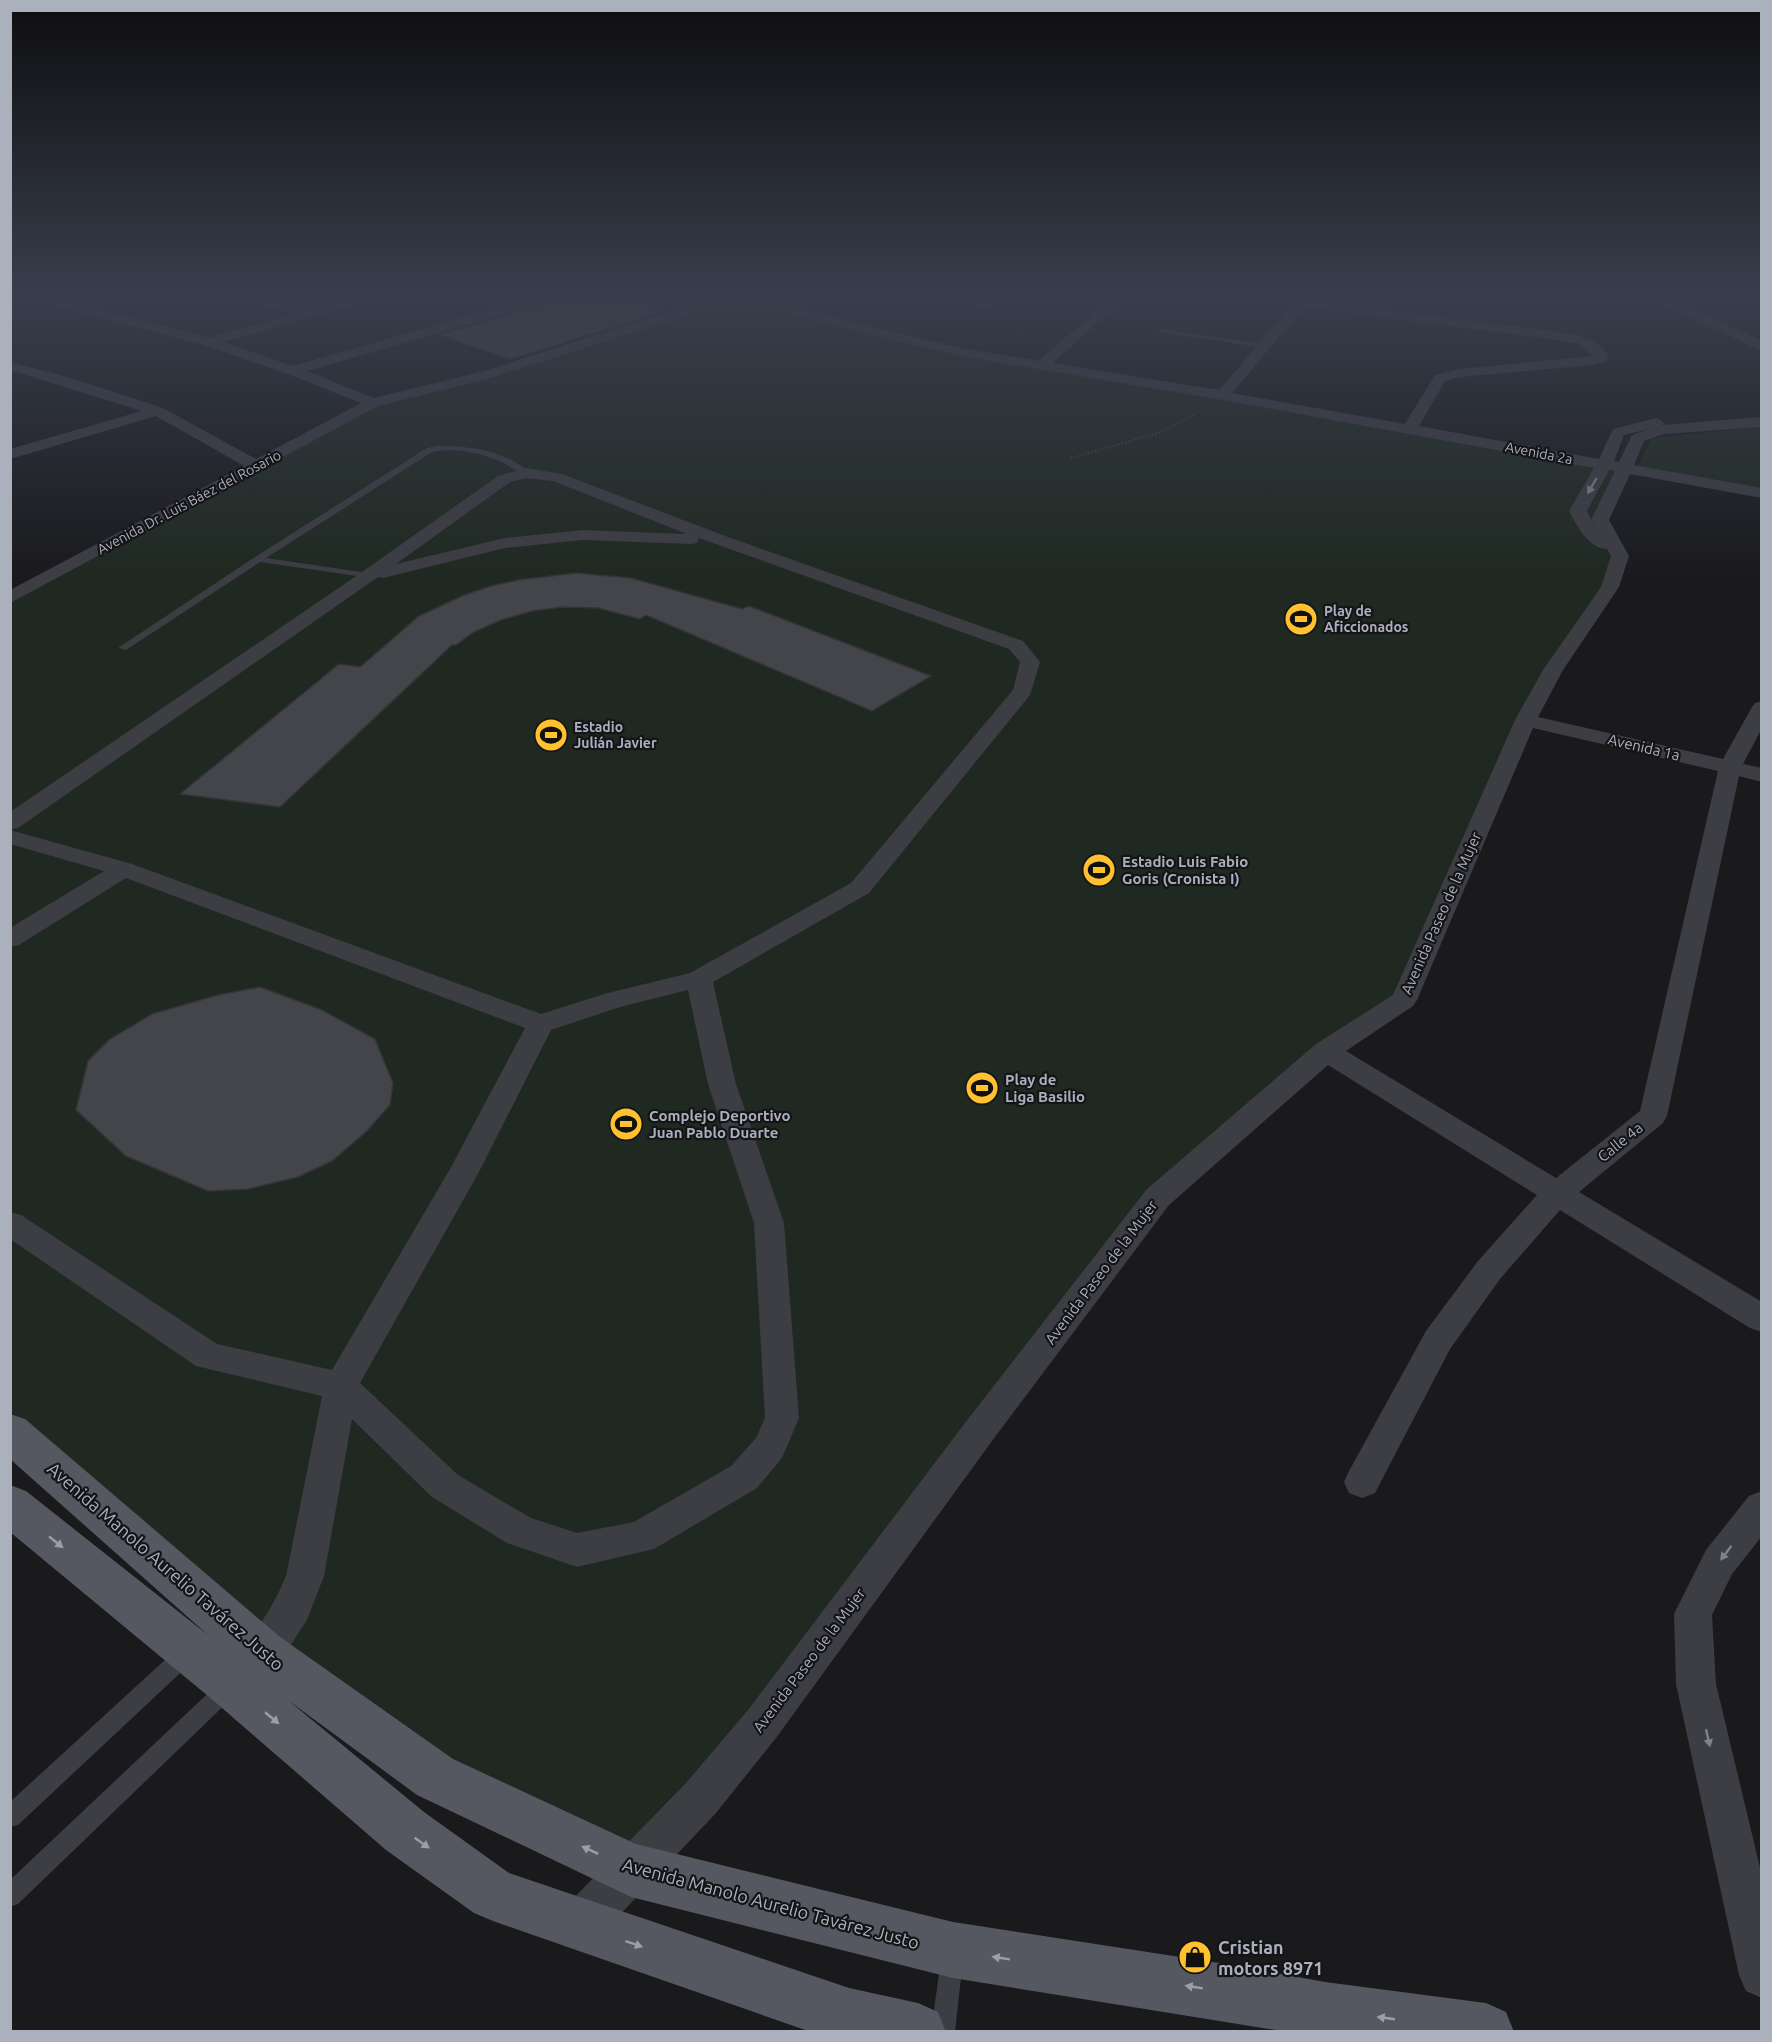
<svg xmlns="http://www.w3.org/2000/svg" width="1772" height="2042" font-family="Ubuntu,sans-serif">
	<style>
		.green { fill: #1f2921 }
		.building { fill: #44454a; stroke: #343439; stroke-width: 1.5 }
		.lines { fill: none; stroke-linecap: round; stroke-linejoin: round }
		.path { stroke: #404349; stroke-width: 2; stroke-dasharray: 1.5 2; stroke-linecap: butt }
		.lane { fill: #3d3d44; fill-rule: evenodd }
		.street { fill: #3d3d44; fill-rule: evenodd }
		.primary { fill: #565861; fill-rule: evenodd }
		.oneway { fill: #7f828d }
		.oneway2 { fill: #9a9eab }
		.labels { text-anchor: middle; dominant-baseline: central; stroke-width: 4.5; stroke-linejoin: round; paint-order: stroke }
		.far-street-label { font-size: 14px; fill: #abb0bd; stroke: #151518 }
		.far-poi-label { font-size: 14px; font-weight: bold; fill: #abb0bd; stroke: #151518; text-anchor: start }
		.street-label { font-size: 15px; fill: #abb0bd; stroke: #151518 }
		.poi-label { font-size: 15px; font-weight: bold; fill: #abb0bd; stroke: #151518; text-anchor: start }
		.near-street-label { font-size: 18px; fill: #abb0bd; stroke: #151518 }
		.near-poi-label { font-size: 18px; font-weight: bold; fill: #abb0bd; stroke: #151518; text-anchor: start }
	</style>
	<rect width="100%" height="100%" fill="#1a1a1d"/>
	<g class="green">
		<polygon points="734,296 960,352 1625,469 1601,520 1620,556 1553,670 1404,1000 1158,1197 658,1873 307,1684 11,1431 11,599 373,403 489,374"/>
		<polygon points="1761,427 1761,488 1638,466 1652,438"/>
	</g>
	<g class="building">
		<polygon points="600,292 617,292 665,309 632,321 510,359 440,335 570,297 574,293 586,296"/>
		<polygon points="576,573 631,578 742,609 749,606 931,676 872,711 646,615 640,619 598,608 563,607 532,611 501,620 474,632 456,645 452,645 280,807 180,794 339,664 360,667 419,616 464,595 491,586 518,580"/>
		<polygon points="260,987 322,1010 375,1039 393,1083 390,1105 367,1131 332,1161 298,1177 248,1189 208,1191 126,1156 76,1110 88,1061 110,1039 152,1014 218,995"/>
	</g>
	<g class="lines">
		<polyline class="path" points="1071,458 1161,432 1196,414"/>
		<g class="lane">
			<polygon points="1068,296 1115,303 1112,305 1068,300 976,307 973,305"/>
			<polygon points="1160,329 1266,344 1269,346 1266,348 1158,332"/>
			<path d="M 438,446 C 469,445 507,451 530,473 L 523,475 C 498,457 464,446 432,452 L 266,558 L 368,573 L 373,576 L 371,578 L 260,562 L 126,650 L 118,648 L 255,557 L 427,448 Z"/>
			<polygon points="185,1646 192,1648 195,1655 192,1662 18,1825 10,1827 10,1802 178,1648"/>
			<polygon points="228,1678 235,1681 238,1688 235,1695 18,1904 10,1907 10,1880 221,1681"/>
			<polygon points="952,1948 960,1951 963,1959 955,2032 931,2032 941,1959 944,1951"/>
		</g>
		<g class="street">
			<path d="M 12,292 L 33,292 L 209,338 L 293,314 L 225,295 L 223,292 L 243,292 L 307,310 L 372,292 L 392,292 L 390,295 L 223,342 L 293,366 L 551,292 L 571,292 L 569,295 L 307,371 L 374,398 L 484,371 L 719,296 L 711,292 L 744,292 L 745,295 L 960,348 L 1039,361 L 1117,292 L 1131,292 L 1053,363 L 1219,390 L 1303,292 L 1316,292 L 1310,300 L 1558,332 C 1576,336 1602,337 1608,358 L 1606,361 L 1591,365 L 1460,377 L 1445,381 L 1419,426 L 1599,459 L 1613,429 L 1656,418 L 1661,420 L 1664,423 L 1662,425 L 1762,417 L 1762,427 L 1664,434 L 1644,441 L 1634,465 L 1762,488 L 1762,498 L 1630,474 L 1609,520 L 1629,556 L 1619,587 L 1563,670 L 1538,717 L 1723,759 L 1752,707 L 1755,703 L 1762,701 L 1762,728 L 1743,764 L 1762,768 L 1762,782 L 1739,776 L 1667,1116 L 1663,1123 L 1579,1192 L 1762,1302 L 1762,1332 L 1750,1328 L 1560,1210 L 1500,1279 L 1450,1349 L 1375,1493 L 1362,1498 L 1349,1493 L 1344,1482 L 1349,1471 L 1426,1331 L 1478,1261 L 1537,1195 L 1328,1065 L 1169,1205 L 992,1441 L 776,1738 L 716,1813 L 595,1941 L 579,1947 L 563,1941 L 557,1925 L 563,1909 L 686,1783 L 748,1710 L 968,1419 L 1147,1189 L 1316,1044 L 1393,995 L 1515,720 L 1543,670 L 1601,587 L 1611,556 L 1607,549 C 1588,548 1577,526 1569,511 L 1594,468 L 1223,400 L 960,356 L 734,300 L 494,377 L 378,406 L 10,603 L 10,590 L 244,466 L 156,416 L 10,459 L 10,449 L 142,411 L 10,370 L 10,362 L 71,378 L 163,408 L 256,459 L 361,403 L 288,374 L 204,345 L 14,295 ZM 1304,307 L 1558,340 L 1579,344 L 1593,356 L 1460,369 L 1435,375 L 1405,424 L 1232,393 ZM 1649,429 L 1632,435 L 1619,462 L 1614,461 L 1624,435 ZM 1609,470 L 1615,471 L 1591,520 L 1595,527 L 1587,511 ZM 1533,728 L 1718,771 L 1640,1111 L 1556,1178 L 1346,1051 L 1413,1006 L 1417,1000 Z"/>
			<polygon points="1595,292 1632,292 1659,295 1659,292 1671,292 1672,297 1686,299 1687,302 1686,305 1762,341 1762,351 1663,304 1601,296"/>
			<path d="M 526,468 L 562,474 L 728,537 L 1023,641 L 1040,662 L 1030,695 L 869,893 L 713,982 L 736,1084 L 784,1223 L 799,1418 L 782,1458 L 757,1488 L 654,1549 L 577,1567 L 507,1543 L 432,1497 L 352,1419 L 324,1576 L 307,1620 L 277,1666 L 269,1674 L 255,1680 L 241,1674 L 235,1661 C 239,1651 244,1646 251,1637 C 265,1618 277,1598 286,1576 L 322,1396 L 196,1366 L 10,1239 L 10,1212 L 21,1215 L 217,1344 L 332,1370 L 450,1169 L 525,1028 L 126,878 L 19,945 L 10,947 L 10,928 L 104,871 L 10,844 L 10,830 L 132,864 L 541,1014 L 604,994 L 690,973 L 851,883 L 1013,690 L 1020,662 L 1009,649 L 699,538 L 697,543 L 691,544 L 583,540 L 505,548 L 383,578 L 378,577 L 18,828 L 10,830 L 10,812 L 362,572 L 498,476 ZM 526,478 L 553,481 L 687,534 L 583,530 L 505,538 L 396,564 L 510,482 ZM 688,990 L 708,1084 L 754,1223 L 765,1418 L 756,1438 L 731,1466 L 634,1522 L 577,1533 L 531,1518 L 458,1475 L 360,1383 L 479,1172 L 551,1030 L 620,1007 Z"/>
			<polygon points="1762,1491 1762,1536 1732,1574 1712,1615 1716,1684 1762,1876 1762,1998 1746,1991 1739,1975 1676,1684 1674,1614 1706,1550 1749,1496"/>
		</g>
		<polygon class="primary" points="10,1414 25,1419 280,1637 453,1759 636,1844 953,1922 1232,1965 1325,1982 1486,2003 1506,2012 1514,2032 1288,2032 953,1978 631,1897 417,1795 289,1701 424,1812 509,1873 849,1988 918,2003 938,2012 946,2032 811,2032 493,1921 474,1913 386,1850 214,1701 10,1532 10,1485 26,1491 208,1635 10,1459"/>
	</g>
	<defs><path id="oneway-solid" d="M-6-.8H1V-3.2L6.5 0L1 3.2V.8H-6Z" transform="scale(1.5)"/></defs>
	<g class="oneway">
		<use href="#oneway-solid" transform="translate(1592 486) rotate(120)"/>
		<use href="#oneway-solid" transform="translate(1726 1553) rotate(127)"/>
		<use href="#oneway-solid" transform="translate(1708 1738) rotate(77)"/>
	</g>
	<g class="oneway2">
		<use href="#oneway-solid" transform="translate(56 1542) rotate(39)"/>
		<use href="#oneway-solid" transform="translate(272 1718) rotate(40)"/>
		<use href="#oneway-solid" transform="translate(422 1843) rotate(35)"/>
		<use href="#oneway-solid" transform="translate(590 1850) rotate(-155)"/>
		<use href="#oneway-solid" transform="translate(634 1944) rotate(19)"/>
		<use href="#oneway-solid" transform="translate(1001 1958) rotate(-171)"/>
		<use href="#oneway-solid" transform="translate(1194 1987) rotate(-171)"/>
		<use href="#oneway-solid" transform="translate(1386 2018) rotate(-172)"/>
	</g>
	<linearGradient id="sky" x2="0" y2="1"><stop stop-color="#0e0e10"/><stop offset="0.51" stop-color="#383e4c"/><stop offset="1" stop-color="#383e4c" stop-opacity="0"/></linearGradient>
	<rect width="1772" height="578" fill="url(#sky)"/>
	<defs>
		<g id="stadium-disc" transform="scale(1.725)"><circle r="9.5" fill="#ffc130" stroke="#151518"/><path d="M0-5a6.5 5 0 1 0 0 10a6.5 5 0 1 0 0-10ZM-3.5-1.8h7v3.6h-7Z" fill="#111"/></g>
		<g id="shop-disc" transform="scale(1.725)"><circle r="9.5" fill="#ffc130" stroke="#151518"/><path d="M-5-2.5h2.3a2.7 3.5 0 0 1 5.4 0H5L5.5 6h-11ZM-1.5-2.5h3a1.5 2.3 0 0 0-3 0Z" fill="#111"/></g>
	</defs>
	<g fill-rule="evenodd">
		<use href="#stadium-disc" x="1301" y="619"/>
		<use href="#stadium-disc" x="551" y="735"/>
		<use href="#stadium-disc" x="1099" y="870"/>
		<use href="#stadium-disc" x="982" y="1088"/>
		<use href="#stadium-disc" x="626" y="1124"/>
		<use href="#shop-disc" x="1195" y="1957"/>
	</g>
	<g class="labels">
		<g class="far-street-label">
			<text transform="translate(1539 453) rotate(11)">Avenida 2a</text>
			<text transform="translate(189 502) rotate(-28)">Avenida Dr. Luis Báez del Rosario</text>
		</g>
		<g class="far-poi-label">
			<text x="1324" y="611">Play de<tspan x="1324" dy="16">Aficcionados</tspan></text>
			<text x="574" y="727">Estadio<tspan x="574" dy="16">Julián Javier</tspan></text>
		</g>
		<g class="street-label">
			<text transform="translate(1644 747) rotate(13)">Avenida 1a</text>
			<text transform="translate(1441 913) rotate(-66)">Avenida Paseo de la Mujer</text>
			<text transform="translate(1620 1142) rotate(-39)">Calle 4a</text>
			<text transform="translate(1101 1272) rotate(-53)">Avenida Paseo de la Mujer</text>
			<text transform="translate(809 1660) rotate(-53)">Avenida Paseo de la Mujer</text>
		</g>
		<g class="poi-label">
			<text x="1122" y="861">Estadio Luis Fabio<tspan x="1122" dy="17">Goris (Cronista I)</tspan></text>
			<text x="1005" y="1079">Play de<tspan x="1005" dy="17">Liga Basilio</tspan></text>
			<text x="649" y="1115">Complejo Deportivo<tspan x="649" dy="17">Juan Pablo Duarte</tspan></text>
		</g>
		<g class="near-street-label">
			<text transform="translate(166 1566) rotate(41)">Avenida Manolo Aurelio Tavárez Justo</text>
			<text transform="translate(771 1903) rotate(15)">Avenida Manolo Aurelio Tavárez Justo</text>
		</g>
		<g class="near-poi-label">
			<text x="1218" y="1947">Cristian<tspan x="1218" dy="21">motors 8971</tspan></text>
		</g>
	</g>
	<rect width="1772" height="2042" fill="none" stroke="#abb0bd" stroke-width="24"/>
</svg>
